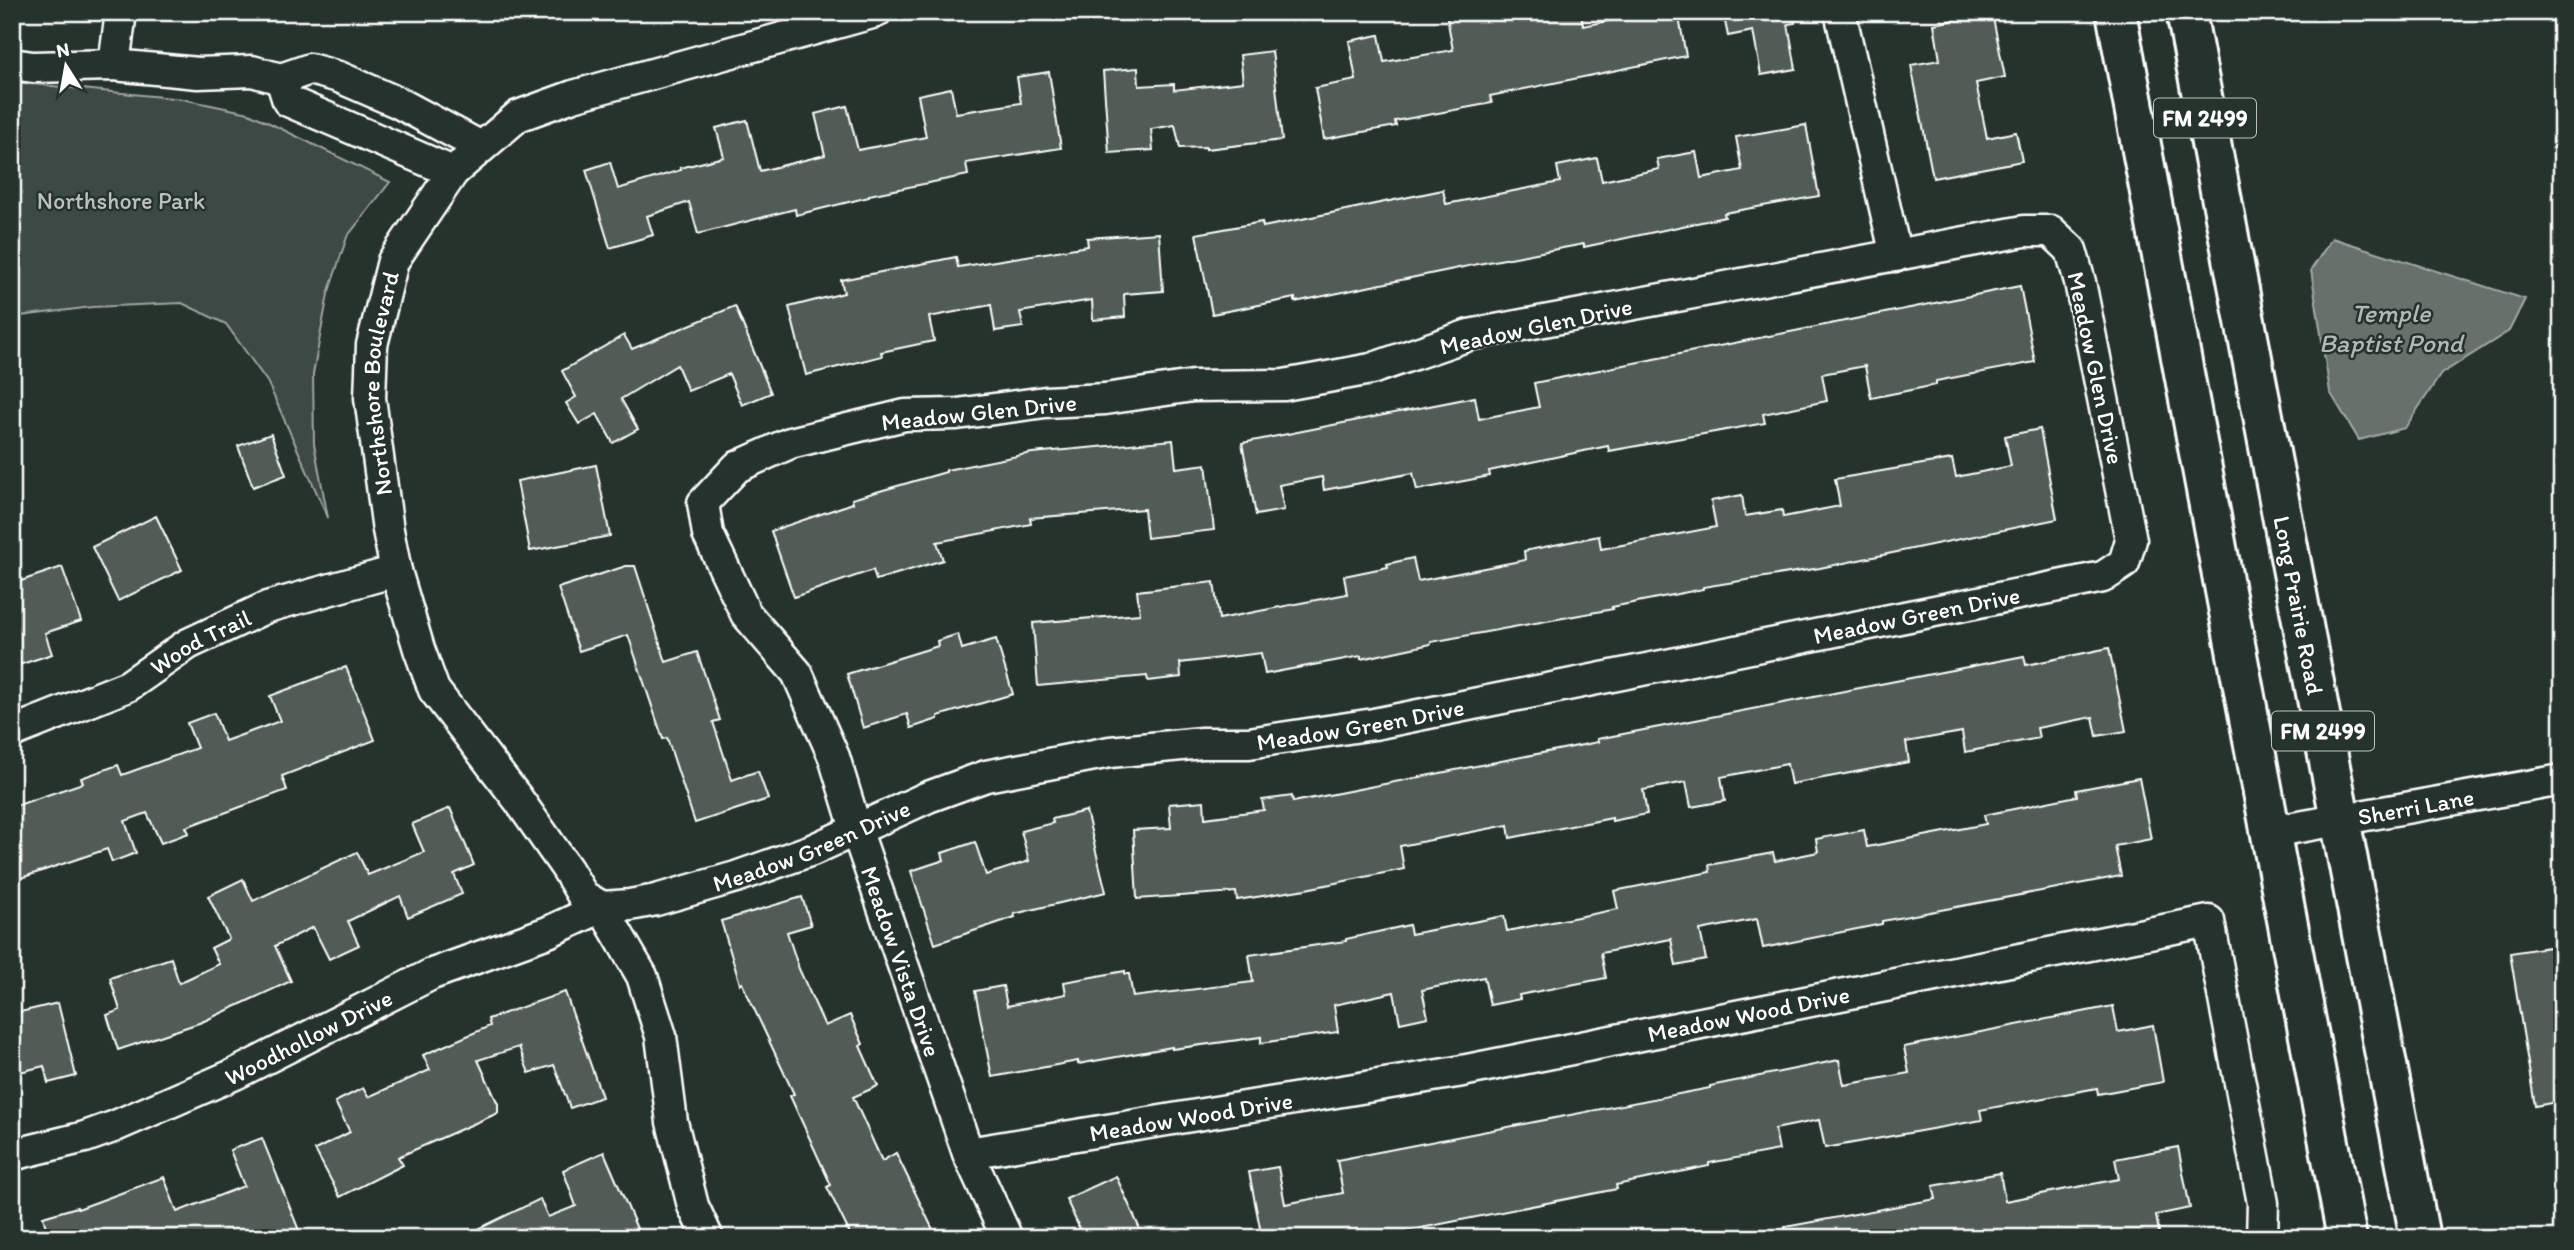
<svg xmlns="http://www.w3.org/2000/svg" width="2574" height="1250" font-family="Itim,sans-serif">
	<style>
		.green { fill: #3e4944; stroke: #9ea4a2; stroke-width: 2 }
		.water { fill: #67706c; stroke: #a4a9a7; stroke-width: 2 }
		.building { fill: #515c57; stroke: #fff; stroke-width: 2 }
		.lines { fill: none; stroke-linecap: round; stroke-linejoin: round }
		.minor-casing { stroke: #fff; stroke-width: 35 }
		.primary-casing { stroke: #fff; stroke-width: 44 }
		.minor { stroke: #26332d; stroke-width: 30 }
		.primary { stroke: #26332d; stroke-width: 38 }
		.labels { text-anchor: middle; dominant-baseline: central; stroke-width: 5; stroke-linejoin: round; paint-order: stroke }
		.shield { fill: #26332d; stroke: #bec2c0; stroke-width: 2 }
		.shield-label { font-size: 23px; font-weight: bold; fill: #fff }
		.park-label { font-size: 24px; fill: #bbbfbe; stroke: #26332d }
		.street-label { font-size: 24px; fill: #fff; stroke: #26332d }
		.water-label { font-size: 26px; font-style: italic; fill: #b3b8b6; stroke: #26332d }
	</style>
	<rect width="100%" height="100%" fill="#26332d"/>
	<filter id="ink" filterUnits="userSpaceOnUse"><feTurbulence type="fractalNoise" baseFrequency=".0143" numOctaves="2"/><feDisplacementMap in="SourceGraphic" scale="14" xChannelSelector="R" yChannelSelector="G"/><feConvolveMatrix kernelMatrix="1 2 1 2 8 2 1 2 1" color-interpolation-filters="sRGB"/></filter>
	<g filter="url(#ink)">
		<polygon class="green" points="12,82 182,99 249,113 390,182 347,237 328,294 313,374 314,444 328,518 268,383 226,324 182,303 92,307 12,317"/>
		<polygon class="water" points="2332,238 2525,299 2509,331 2441,374 2405,428 2359,440 2330,392 2311,270"/>
		<g class="building">
			<polygon points="1446,12 1581,12 1583,26 1652,12 1678,12 1686,56 1490,96 1492,103 1395,121 1396,126 1324,139 1315,88 1356,80 1349,41 1379,35 1384,62 1453,50"/>
			<polygon points="1723,12 1794,12 1795,23 1788,24 1796,69 1761,75 1753,31 1728,36"/>
			<polygon points="1992,13 2005,77 1976,83 1987,138 2016,132 2022,161 1933,178 1911,65 1940,60 1934,24"/>
			<polygon points="1272,51 1282,140 1206,149 1206,147 1180,148 1175,125 1151,129 1153,150 1109,153 1103,71 1138,68 1139,86 1174,84 1174,90 1243,82 1240,55"/>
			<polygon points="1049,72 1061,148 966,163 968,175 869,195 869,197 796,215 795,209 698,234 689,202 647,216 653,235 610,248 586,170 610,162 618,189 681,170 680,168 724,157 716,128 747,120 760,171 825,155 815,114 847,106 858,150 926,137 918,95 951,88 956,113 1021,103 1017,77"/>
			<polygon points="1806,125 1819,196 1724,213 1725,217 1584,247 1584,244 1478,264 1295,302 1295,298 1212,314 1196,234 1262,222 1263,227 1443,190 1446,204 1560,182 1557,166 1597,158 1602,181 1659,169 1657,159 1696,152 1701,178 1742,170 1736,137"/>
			<polygon points="1159,233 1163,291 1124,294 1125,317 1093,320 1092,300 1020,312 1023,327 995,331 991,305 929,317 934,341 881,352 882,356 806,375 789,307 844,293 841,280 956,257 958,267 1088,246 1087,238"/>
			<polygon points="2020,286 2035,362 1936,381 1936,385 1871,398 1865,366 1822,374 1827,401 1763,414 1765,423 1609,451 1608,446 1489,471 1490,476 1417,490 1413,473 1324,490 1322,477 1279,485 1284,510 1256,515 1242,443 1475,397 1479,419 1539,407 1534,383"/>
			<polygon points="735,306 771,393 742,405 729,374 688,391 677,365 621,399 638,429 613,443 597,414 579,424 566,403 576,397 562,371 624,335 632,349"/>
			<polygon points="2040,429 2057,519 1820,568 1703,587 1703,589 1612,607 1613,609 1431,642 1431,644 1361,659 1361,656 1265,674 1261,653 1180,663 1181,677 1148,681 1147,676 1038,686 1033,623 1140,614 1137,591 1214,582 1219,619 1347,594 1344,576 1388,567 1387,564 1413,558 1418,581 1525,560 1524,551 1599,536 1601,549 1716,527 1711,501 1742,495 1745,516 1782,510 1783,517 1840,506 1835,479 1952,459 1956,477 2011,466 2005,436"/>
			<polygon points="271,434 286,475 253,487 238,446"/>
			<polygon points="1173,440 1176,468 1206,464 1214,530 1147,538 1144,509 1030,518 1031,524 937,542 943,560 876,580 873,570 794,597 771,531 853,503 852,499 946,472 946,470 1032,453"/>
			<polygon points="596,465 610,536 530,551 517,481"/>
			<polygon points="156,516 182,570 118,601 92,547"/>
			<polygon points="626,566 635,566 666,662 697,652 720,720 713,722 732,780 758,771 768,799 695,823 667,738 663,739 628,635 579,651 558,588"/>
			<polygon points="62,567 81,621 45,633 52,654 19,665 12,645 12,584"/>
			<polygon points="958,634 962,649 996,639 1013,694 938,716 938,719 911,728 907,714 863,728 847,674 938,646 937,641"/>
			<polygon points="2109,648 2126,731 2097,736 2093,717 2037,728 2039,738 1965,752 1962,732 1906,742 1909,762 1791,784 1787,764 1721,777 1725,801 1691,807 1686,782 1643,790 1647,814 1612,821 1612,818 1510,838 1508,825 1400,846 1404,869 1306,889 1237,900 1236,892 1137,899 1133,830 1171,828 1169,804 1204,801 1205,818 1264,810 1262,800 1292,796 1293,802 1598,742 1597,739 1675,724 2024,656 2026,665"/>
			<polygon points="346,667 375,740 282,776 287,790 186,827 189,833 161,843 147,813 125,821 136,853 112,862 107,849 12,881 12,807 83,783 81,778 118,765 122,775 197,748 187,723 214,713 225,741 280,721 270,696"/>
			<polygon points="2139,778 2151,839 2115,846 2121,876 1882,921 1882,924 1763,948 1757,919 1700,930 1706,960 1676,966 1671,939 1601,953 1606,978 1519,995 1520,999 1490,1005 1484,977 1422,990 1428,1017 1400,1023 1394,992 1334,1005 1338,1032 1261,1043 1261,1037 1172,1049 1172,1047 1078,1064 1078,1061 992,1077 975,991 1003,986 1007,1006 1066,994 1064,982 1125,971 1125,974 1129,974 1133,997 1253,982 1249,955 1346,941 1346,939 1409,925 1411,934 1504,916 1507,931 1618,909 1614,891 1710,872 1709,865 1773,853 1775,861 1818,852 1816,839 1864,830 1867,847 1986,824 1984,815 2077,796 2076,790"/>
			<polygon points="450,808 474,865 454,874 462,894 408,917 400,896 348,921 359,945 329,959 313,927 275,946 291,981 202,1022 118,1050 107,1015 120,1010 110,978 171,958 179,983 219,964 211,948 229,939 208,896 243,879 253,901 357,852 368,875 424,852 412,824"/>
			<polygon points="1086,811 1106,892 1014,914 1015,917 935,944 911,871 944,860 942,853 975,842 986,875 1029,861 1021,831 1053,823 1052,819"/>
			<polygon points="802,897 811,925 787,932 799,969 825,1026 850,1015 863,1044 860,1046 878,1086 853,1097 882,1161 896,1153 937,1238 852,1238 827,1187 831,1185 790,1096 794,1094 742,983 740,984 721,921"/>
			<polygon points="2562,945 2562,1101 2535,1106 2510,953"/>
			<polygon points="565,992 602,1097 570,1108 554,1065 529,1073 519,1047 478,1060 498,1104 498,1113 398,1157 403,1165 340,1197 315,1150 350,1132 335,1102 363,1088 368,1097 430,1070 423,1055 490,1026 488,1019"/>
			<polygon points="58,1003 76,1076 48,1083 44,1066 12,1074 12,1014"/>
			<polygon points="2113,1006 2118,1032 2153,1025 2163,1082 2098,1094 2097,1088 1980,1110 1982,1120 1825,1148 1819,1120 1775,1129 1779,1150 1709,1163 1709,1166 1616,1185 1617,1189 1371,1238 1262,1238 1249,1172 1278,1167 1285,1204 1343,1193 1337,1160 1710,1088 1710,1086 1839,1060 1844,1085 1909,1073 1904,1047"/>
			<polygon points="262,1138 302,1238 49,1238 43,1217 77,1207 78,1209 164,1177 177,1212 244,1186 230,1150"/>
			<polygon points="2178,1147 2190,1208 2156,1215 2160,1238 1786,1238 1785,1227 1936,1199 1933,1186 2000,1173 2005,1201 2119,1179 2115,1159"/>
			<polygon points="604,1152 641,1238 460,1238 540,1199 548,1217 576,1206 563,1170"/>
			<polygon points="1116,1176 1144,1238 1084,1238 1066,1199"/>
		</g>
		<g class="lines">
			<g class="minor-casing">
				<g id="minor">
					<polyline points="1840,12 1896,256"/>
					<polyline points="12,64 33,67 114,65 198,73 252,71 281,79 310,69 339,77 399,103 481,147"/>
					<polyline points="114,65 121,12"/>
					<polyline points="281,79 288,101 453,172"/>
					<path id="s1" d="M 12,732 L 128,686 L 188,644 L 267,607 L 396,571"/>
					<path id="s2" d="M 2271,832 L 2562,780"/>
					<path id="s3" d="M 968,1153 L 1457,1072 L 2209,921 L 2263,1203 L 2262,1238"/>
					<path id="s4" d="M 12,1155 L 85,1137 L 113,1127 L 235,1074 L 432,974 L 548,932 L 602,907 L 630,905 L 656,900 L 736,877 L 812,850 L 928,797 L 986,776 L 1110,752 L 1202,743 L 1249,743 L 1374,724 L 2103,577 L 2124,563 L 2131,540 L 2080,282 L 2071,250 L 2051,231 L 2024,231 L 1469,335 L 1371,369 L 1284,385 L 1193,386 L 1105,399 L 1045,402 L 957,414 L 905,415 L 790,443 L 737,467 L 703,503 L 708,534 L 746,614 L 797,673 L 834,757 L 856,829 L 968,1153 L 1007,1238"/>
					<path id="s5" d="M 708,1238 L 693,1206 L 672,1122 L 661,1036 L 642,976 L 602,907 L 583,896 L 567,869 L 518,799 L 434,690 L 419,649 L 396,571 L 388,530 L 370,398 L 372,345 L 393,261 L 453,172 L 518,116 L 573,96 L 876,12"/>
				</g>
			</g>
			<g class="primary-casing">
				<g id="primary">
					<polyline points="2116,12 2347,1238"/>
					<path id="s6" d="M 2186,12 L 2420,1238"/>
				</g>
			</g>
			<use href="#minor" class="minor"/>
			<use href="#primary" class="primary"/>
		</g>
	</g>
	<g class="labels">
		<g class="shield">
			<rect x="2154" y="98.5" width="102" height="39" rx="5"/>
			<rect x="2272" y="711.5" width="102" height="39" rx="5"/>
		</g>
		<g class="shield-label">
			<text x="2205" y="118">FM 2499</text>
			<text x="2323" y="731">FM 2499</text>
		</g>
		<g class="park-label">
			<text x="121" y="200">Northshore Park</text>
		</g>
		<g class="street-label">
			<text transform="translate(1536 326) rotate(-12)">Meadow Glen Drive</text>
			<text transform="translate(2096 368) rotate(78)">Meadow Glen Drive</text>
			<text stroke="none"><textPath href="#s5" startOffset="943">Northshore Boulevard</textPath></text>
			<text transform="translate(979 412) rotate(-6)">Meadow Glen Drive</text>
			<text stroke="none"><textPath href="#s6" startOffset="604">Long Prairie Road</textPath></text>
			<text stroke="none"><textPath href="#s4" startOffset="1995">Meadow Green Drive</textPath></text>
			<text stroke="none"><textPath href="#s1" startOffset="210">Wood Trail</textPath></text>
			<text stroke="none"><textPath href="#s4" startOffset="1428">Meadow Green Drive</textPath></text>
			<text stroke="none"><textPath href="#s2" startOffset="147">Sherri Lane</textPath></text>
			<text stroke="none"><textPath href="#s4" startOffset="861">Meadow Green Drive</textPath></text>
			<text stroke="none"><textPath href="#s4" startOffset="4454">Meadow Vista Drive</textPath></text>
			<text stroke="none"><textPath href="#s3" startOffset="793">Meadow Wood Drive</textPath></text>
			<text stroke="none"><textPath href="#s4" startOffset="320">Woodhollow Drive</textPath></text>
			<text stroke="none"><textPath href="#s3" startOffset="226">Meadow Wood Drive</textPath></text>
		</g>
		<g class="water-label">
			<text x="2391" y="313">Temple<tspan x="2391" dy="30">Baptist Pond</tspan></text>
		</g>
	</g>
	<rect width="2574" height="1250" fill="none" stroke="#26332d" stroke-width="42"/>
	<rect x="21" y="21" width="2532" height="1208" fill="none" stroke="#fff" stroke-width="2.5" filter="url(#ink)"/>
	<g transform="translate(66 66) rotate(349)" stroke="#26332d" stroke-width="5" paint-order="stroke">
	<path d="M0-5L12 26L0 18L-12 26Z" fill="#ffffff"/>
	<text y="-10" font-size="19" font-weight="bold" text-anchor="middle" fill="#ffffff">N</text>
	</g>
</svg>
